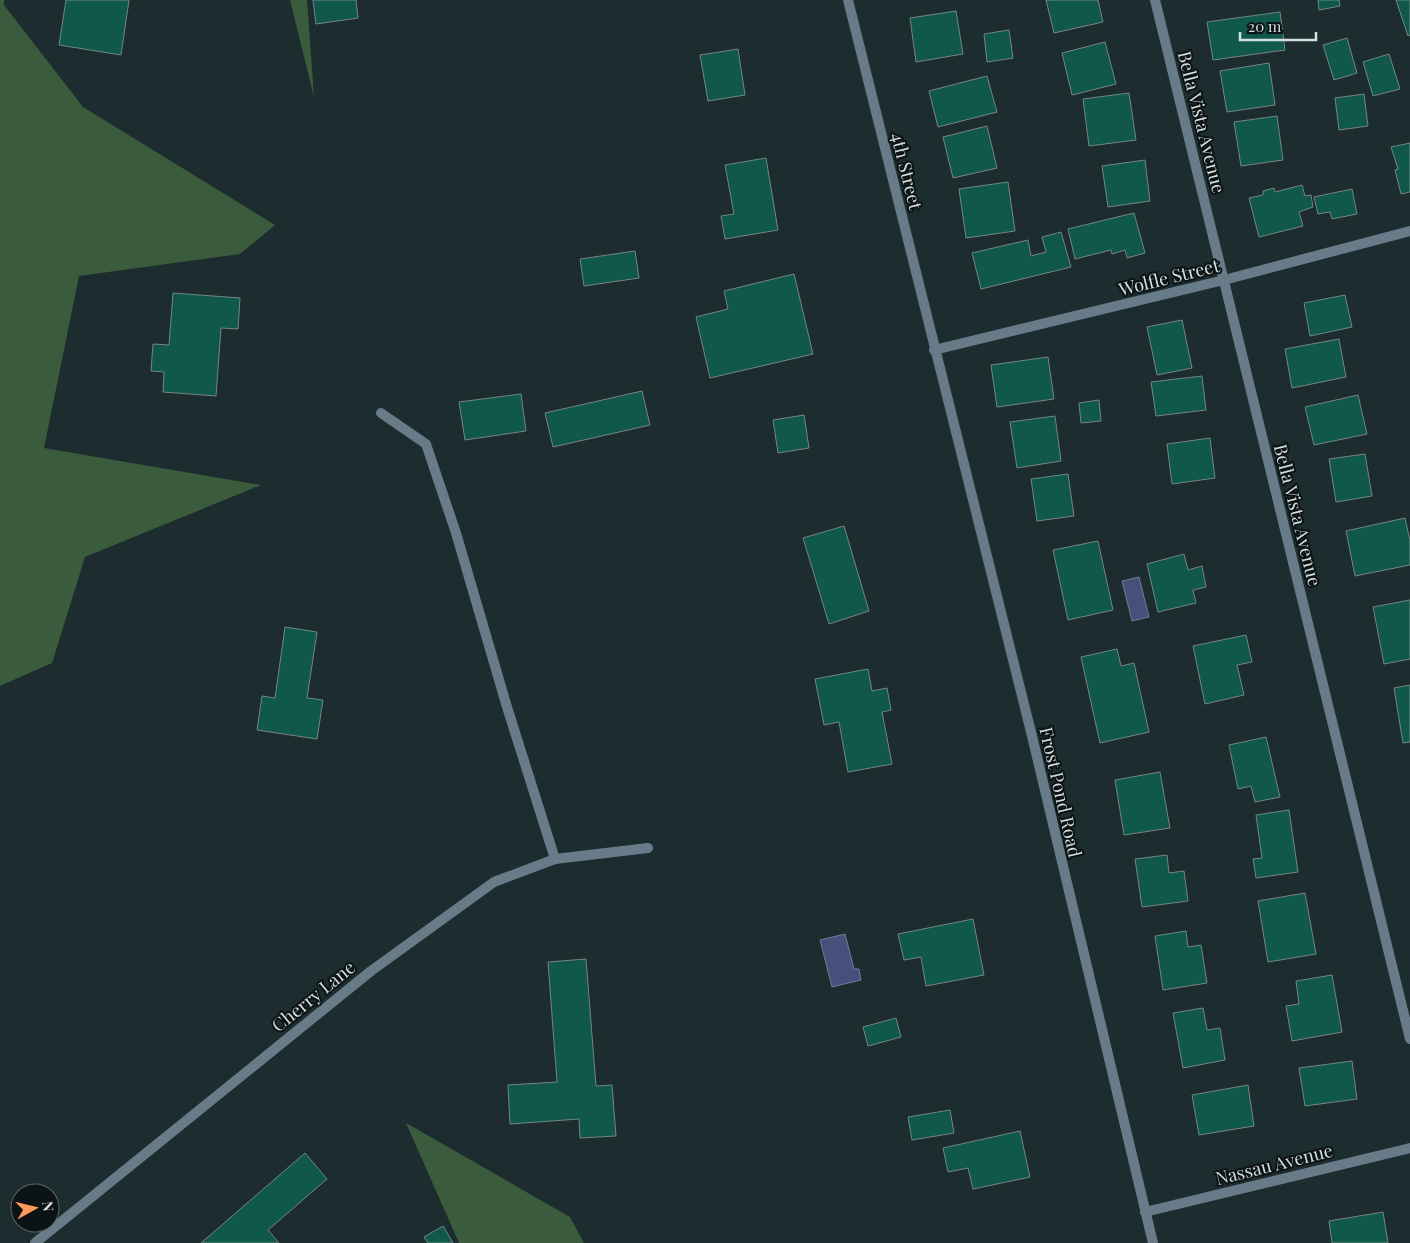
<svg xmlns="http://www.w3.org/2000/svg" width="1410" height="1243" font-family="'Playfair Display',serif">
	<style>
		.green { fill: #3a5c3c }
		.water { fill: #45517b; stroke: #707c9a }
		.building { fill: #0f584b; stroke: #768682 }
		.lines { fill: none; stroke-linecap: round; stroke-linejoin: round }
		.service { stroke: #677b89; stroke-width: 10 }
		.minor { stroke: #677b89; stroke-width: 10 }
		.labels { text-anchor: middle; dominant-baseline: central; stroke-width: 4; stroke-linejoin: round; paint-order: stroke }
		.street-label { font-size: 18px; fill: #d6dfe1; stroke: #0c1314 }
	</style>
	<rect width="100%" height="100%" fill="#1d2c2e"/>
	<g class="green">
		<polygon points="0,0 4,0 4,5 83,107 275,225 240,254 79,276 44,448 261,485 85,557 52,663 0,686"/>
		<polygon points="290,0 307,0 314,97"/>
		<polygon points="406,1123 570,1217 584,1243 459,1243"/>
	</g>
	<g class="water">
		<polygon points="1139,577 1149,617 1132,621 1122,581"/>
		<polygon points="845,934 854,969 859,969 861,980 832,987 820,940"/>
	</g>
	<g class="building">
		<polygon points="66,0 129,0 121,55 59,45"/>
		<polygon points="313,0 356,0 358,18 316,24"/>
		<polygon points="1046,0 1098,0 1103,22 1054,33"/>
		<polygon points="1318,0 1339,0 1340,6 1319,10"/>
		<polygon points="1396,0 1410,0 1410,35 1408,36"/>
		<polygon points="956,11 963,54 916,62 910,18"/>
		<polygon points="1280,12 1285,50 1213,60 1207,22"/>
		<polygon points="1009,30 1013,58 987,62 984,34"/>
		<polygon points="1347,38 1357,73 1334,80 1323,45"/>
		<polygon points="1105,42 1116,84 1072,95 1062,53"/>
		<polygon points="738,49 745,95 708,101 700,55"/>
		<polygon points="1389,54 1400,89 1373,96 1363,62"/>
		<polygon points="1269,63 1275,105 1227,112 1220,71"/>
		<polygon points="987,76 997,112 938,127 929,91"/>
		<polygon points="1129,93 1136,140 1089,146 1083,99"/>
		<polygon points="1364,94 1368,126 1339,130 1335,98"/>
		<polygon points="1277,116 1283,160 1241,166 1234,122"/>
		<polygon points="987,126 997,168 953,178 943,137"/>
		<polygon points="1410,143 1410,192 1401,194 1395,170 1398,169 1391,147"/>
		<polygon points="766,158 778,230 725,239 721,216 734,214 725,165"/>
		<polygon points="1145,160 1150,201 1108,207 1102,166"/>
		<polygon points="1008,182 1015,231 966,238 959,189"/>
		<polygon points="1302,185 1305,196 1311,195 1313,207 1299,212 1303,226 1259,237 1249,198 1263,195 1263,191 1274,188 1275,192"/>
		<polygon points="1352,189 1357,214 1332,219 1330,212 1318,214 1314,197"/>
		<polygon points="1134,213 1145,253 1127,258 1125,250 1112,254 1111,250 1075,259 1068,229"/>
		<polygon points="1061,232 1071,267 981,289 972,253 1028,240 1031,256 1046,252 1042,237"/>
		<polygon points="635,251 639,278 584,286 580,259"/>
		<polygon points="794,274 813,354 710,378 696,317 728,309 724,291"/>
		<polygon points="173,293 240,298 238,329 221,328 216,396 163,392 164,372 151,371 153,344 169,345"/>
		<polygon points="1345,295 1352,327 1310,336 1304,303"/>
		<polygon points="1182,320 1192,368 1157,375 1147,327"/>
		<polygon points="1339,339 1346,377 1292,388 1285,349"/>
		<polygon points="1048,357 1054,399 997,407 991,365"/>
		<polygon points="1202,376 1206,410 1156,416 1151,382"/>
		<polygon points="642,391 650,425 553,447 545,413"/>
		<polygon points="521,394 526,431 465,440 459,402"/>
		<polygon points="1358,395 1367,434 1314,445 1305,407"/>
		<polygon points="1099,400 1101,421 1081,423 1079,403"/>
		<polygon points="804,415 809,448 778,453 773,420"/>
		<polygon points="1055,416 1061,461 1017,468 1010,422"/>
		<polygon points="1210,438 1215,478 1172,484 1167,444"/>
		<polygon points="1365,454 1372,496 1336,502 1329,459"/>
		<polygon points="1068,474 1074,516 1037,521 1031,479"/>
		<polygon points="1405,518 1410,541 1410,565 1355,576 1346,531"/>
		<polygon points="844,526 869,611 829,624 803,538"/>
		<polygon points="1098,541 1113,610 1068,620 1053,550"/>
		<polygon points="1184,554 1188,570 1202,566 1206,587 1193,590 1196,603 1158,612 1147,564"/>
		<polygon points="1410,600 1410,659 1384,664 1373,607"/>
		<polygon points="285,627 317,632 307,698 323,700 317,739 257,730 262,696 275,698"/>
		<polygon points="1246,635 1252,662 1237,665 1244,695 1205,704 1193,646"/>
		<polygon points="1117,649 1121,666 1134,663 1149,732 1100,743 1081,657"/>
		<polygon points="868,669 872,691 887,688 891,710 882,712 892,764 848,772 839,722 824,725 815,679"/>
		<polygon points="1410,685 1410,742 1403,743 1394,688"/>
		<polygon points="1266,737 1280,797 1255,802 1251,786 1238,789 1229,745"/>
		<polygon points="1160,772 1170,828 1124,835 1115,780"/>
		<polygon points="1289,810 1298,872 1256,878 1253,859 1262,858 1256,815"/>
		<polygon points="1167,855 1169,873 1184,871 1188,901 1142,907 1135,859"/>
		<polygon points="1305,893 1316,954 1268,962 1258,901"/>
		<polygon points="973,919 984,975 926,986 921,957 904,960 898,934"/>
		<polygon points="1186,931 1188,947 1201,945 1207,983 1163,990 1155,936"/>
		<polygon points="586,959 596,1086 612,1085 616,1136 580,1138 579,1119 510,1124 508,1085 557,1082 548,962"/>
		<polygon points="1332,975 1342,1032 1292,1041 1286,1006 1299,1004 1296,981"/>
		<polygon points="1203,1008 1207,1030 1220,1028 1225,1060 1183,1068 1173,1013"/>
		<polygon points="896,1018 901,1037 868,1046 863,1027"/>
		<polygon points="1352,1061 1357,1099 1305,1106 1299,1068"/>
		<polygon points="1248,1085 1254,1126 1199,1135 1192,1095"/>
		<polygon points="950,1110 954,1133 912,1140 908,1117"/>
		<polygon points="1020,1131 1030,1177 973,1189 968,1168 948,1172 943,1148"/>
		<polygon points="305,1153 327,1179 268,1230 279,1243 201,1243"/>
		<polygon points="1383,1212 1388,1243 1332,1243 1329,1221"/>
		<polygon points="443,1226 453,1243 428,1243 424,1237"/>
	</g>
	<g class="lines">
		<polyline class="service" points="381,413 426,444 456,533 507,707 555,859"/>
		<g class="minor">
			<polyline points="848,0 1032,736 1153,1243"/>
			<polyline points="1155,0 1410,1039"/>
			<polyline points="934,350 1224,280 1410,231"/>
			<polyline points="1145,1212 1410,1148"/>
			<polyline points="35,1243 371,971 494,882 555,859 648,848"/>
		</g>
	</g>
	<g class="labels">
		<g class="street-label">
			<text transform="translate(1202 122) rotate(76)">Bella Vista Avenue</text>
			<text transform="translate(907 171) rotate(76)">4th Street</text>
			<text transform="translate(1169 277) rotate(-14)">Wolfle Street</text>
			<text transform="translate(1298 515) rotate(76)">Bella Vista Avenue</text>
			<text transform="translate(1061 792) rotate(77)">Frost Pond Road</text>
			<text transform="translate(313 996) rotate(-39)">Cherry Lane</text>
			<text transform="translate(1274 1164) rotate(-14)">Nassau Avenue</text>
		</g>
	</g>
	<g transform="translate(35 1208) rotate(82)"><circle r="24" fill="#0c1314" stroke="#5d6566"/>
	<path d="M0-4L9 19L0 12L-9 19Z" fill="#ff9b5a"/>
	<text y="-8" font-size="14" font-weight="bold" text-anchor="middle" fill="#d6dfe1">N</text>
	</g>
	<path d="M1240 32v8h76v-8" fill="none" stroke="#d6dfe1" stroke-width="2.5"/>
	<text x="1248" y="32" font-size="15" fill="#d6dfe1" stroke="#0c1314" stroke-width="4" paint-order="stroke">20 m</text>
</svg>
